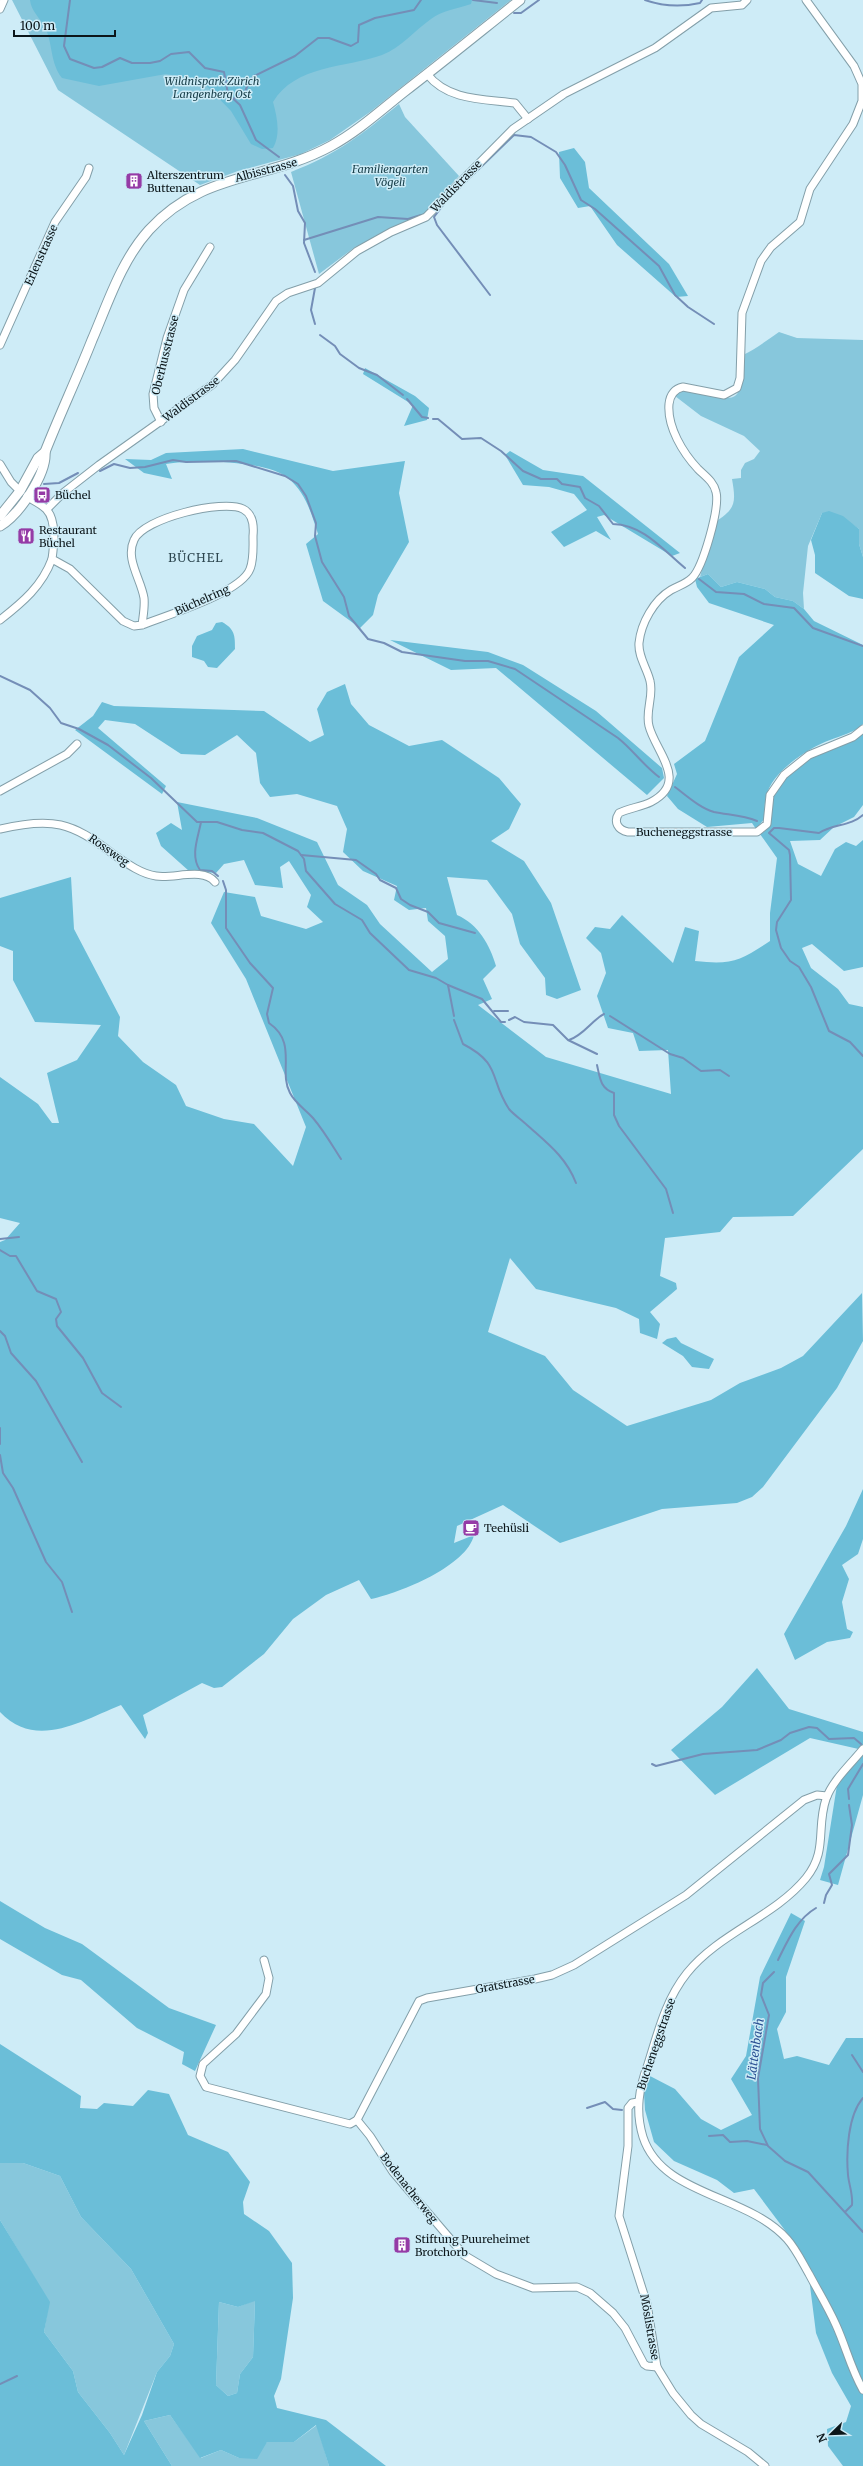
<svg xmlns="http://www.w3.org/2000/svg" width="863" height="2466" font-family="Merriweather,serif">
	<style>
		.green { fill: #87c7dc }
		.forest { fill: #6bbed8; fill-rule: evenodd }
		.lines { fill: none; stroke-linecap: round; stroke-linejoin: round }
		.stream { stroke: #748eb7; stroke-width: 2 }
		.minor-casing { stroke: #839fa9; stroke-width: 9 }
		.major-casing { stroke: #839fa9; stroke-width: 11 }
		.minor { stroke: #fff; stroke-width: 7 }
		.major { stroke: #fff; stroke-width: 9 }
		.labels { text-anchor: middle; dominant-baseline: central; stroke-width: 3; stroke-linejoin: round; paint-order: stroke }
		.park-label { font-size: 11px; font-style: italic; fill: #1a404b; stroke: #ceecf7 }
		.street-label { font-size: 11px; fill: #0c161a; stroke: #ceecf7 }
		.poi-label { font-size: 11px; fill: #0c161a; stroke: #ceecf7; text-anchor: start }
		.neighbourhood-label { font-size: 12px; letter-spacing: 1px; fill: #2e4750; stroke: #ceecf7 }
		.water-label { font-size: 12px; font-style: italic; fill: #294f92; stroke: #ceecf7 }
	</style>
	<rect width="100%" height="100%" fill="#ceecf7"/>
	<g class="green">
		<polygon points="12,0 511,0 370,112 330,140 301,154 238,171 200,185 58,90"/>
		<path d="M 399,104 L 405,117 L 459,176 L 423,215 L 355,247 L 319,274 L 291,172 C 337,154 361,135 399,104 Z"/>
		<path d="M 779,332 L 797,338 L 863,340 L 863,557 L 859,544 L 859,529 L 852,524 L 822,513 L 808,546 L 803,593 L 804,609 L 793,601 L 775,597 L 765,589 L 737,582 L 721,587 L 708,574 L 700,577 L 715,522 C 736,509 736,502 732,479 L 741,478 L 741,470 L 745,463 L 754,459 L 760,451 L 744,436 L 701,416 L 675,396 L 681,391 L 686,390 C 730,395 743,417 743,355 C 756,349 767,340 779,332 Z"/>
		<polygon points="0,2163 23,2163 60,2176 81,2217 131,2269 174,2344 170,2356 157,2372 124,2455 110,2433 78,2392 73,2371 44,2332 49,2302 0,2220"/>
		<polygon points="255,2300 253,2357 240,2374 237,2393 228,2396 216,2385 219,2302 238,2307"/>
		<polygon points="170,2415 201,2458 221,2450 239,2458 267,2442 294,2442 317,2425 329,2466 172,2466 144,2421"/>
	</g>
	<g class="forest">
		<path d="M 30,0 L 472,0 L 471,4 C 459,8 441,11 431,19 C 414,31 402,47 382,55 C 345,68 295,65 273,102 C 277,117 281,134 273,148 L 262,149 L 251,144 L 231,111 L 201,80 L 166,74 L 99,86 L 62,78 C 50,63 53,44 45,27 C 40,18 31,11 30,0 Z"/>
		<polygon points="574,148 585,162 589,188 669,264 688,296 676,297 617,245 590,206 578,208 560,178 559,152"/>
		<polygon points="365,368 415,396 429,408 427,420 404,426 413,405 363,374"/>
		<path d="M 243,449 L 333,471 L 405,461 L 399,493 L 409,542 L 378,595 L 373,615 L 360,628 L 323,601 L 306,544 L 318,534 C 311,513 306,493 288,478 C 267,460 193,459 166,464 L 172,479 L 144,473 L 125,459 L 151,460 L 166,453 Z"/>
		<polygon points="510,451 543,470 583,476 680,553 672,556 604,515 597,517 611,540 596,531 564,547 551,532 587,510 574,494 549,487 523,485 505,455"/>
		<polygon points="829,511 843,516 859,529 859,544 863,557 863,599 849,596 815,573 815,555 811,540 822,513"/>
		<path d="M 708,574 L 721,587 L 737,582 L 765,589 L 775,597 L 793,601 L 804,609 L 814,621 L 863,645 L 863,724 C 856,732 840,736 830,740 C 808,748 771,772 766,797 C 764,804 765,811 765,818 L 756,829 L 752,823 L 707,827 L 678,809 L 667,796 L 677,774 L 674,764 L 705,741 L 739,657 L 774,625 L 709,603 L 697,587 L 695,579 Z"/>
		<path d="M 222,622 C 235,629 235,636 235,649 L 217,668 L 208,667 L 204,661 L 192,657 L 192,646 L 197,636 L 212,630 L 216,623 Z"/>
		<polygon points="390,640 488,652 523,665 596,711 662,768 664,778 647,795 496,668 451,670"/>
		<path d="M 345,684 L 351,704 L 369,725 L 409,746 L 442,740 L 499,778 L 521,804 L 509,829 L 491,841 L 524,861 L 551,903 L 581,990 L 557,999 L 546,995 L 545,978 L 520,944 L 512,914 L 487,880 L 447,877 L 457,915 C 478,924 490,945 496,966 L 483,979 L 492,999 L 478,1005 L 546,1057 L 671,1094 L 668,1050 L 639,1051 L 633,1033 L 608,1028 L 597,996 L 606,973 L 601,953 L 586,938 L 595,927 L 610,929 L 622,915 L 673,963 L 685,927 L 699,931 L 695,961 C 732,965 740,961 770,941 L 770,913 L 777,858 L 760,834 C 778,825 766,812 772,797 C 774,791 780,784 784,779 C 805,756 835,746 863,733 L 863,805 L 854,817 L 834,827 L 820,840 L 790,841 L 798,864 L 821,876 L 835,849 L 846,842 L 856,846 L 863,840 L 863,967 L 844,971 L 812,944 L 802,948 L 811,968 L 838,989 L 849,1004 L 863,1007 L 863,1149 L 793,1216 L 733,1217 L 720,1232 L 665,1238 L 660,1276 L 676,1283 L 677,1289 L 650,1312 L 660,1324 L 657,1339 L 640,1333 L 639,1319 L 616,1308 L 536,1289 L 510,1258 L 488,1332 L 545,1356 L 573,1390 L 627,1426 L 711,1400 L 740,1383 L 781,1368 L 803,1356 L 862,1293 L 863,1341 L 837,1388 L 763,1487 L 752,1497 L 737,1503 L 662,1509 L 560,1543 L 503,1505 L 457,1526 L 454,1543 L 474,1535 C 467,1566 400,1593 371,1599 L 359,1580 L 326,1595 L 293,1619 L 264,1654 L 222,1687 L 214,1688 L 202,1683 L 143,1715 L 148,1733 L 145,1739 L 121,1705 C 81,1721 36,1750 0,1712 L 0,1242 L 5,1240 L 20,1223 L 0,1218 L 0,1077 L 38,1104 L 52,1123 L 59,1123 L 47,1073 L 77,1060 L 101,1025 L 35,1022 L 13,980 L 13,951 L 0,946 L 0,898 L 71,877 L 74,929 L 120,1017 L 118,1036 L 143,1062 L 176,1085 L 186,1106 L 224,1119 L 254,1124 L 293,1166 L 306,1127 L 246,979 L 211,923 L 224,892 L 255,897 L 261,916 L 306,929 L 323,922 L 307,907 L 311,895 L 289,861 L 280,867 L 283,888 L 255,885 L 244,860 L 224,864 L 216,873 L 189,871 L 161,846 L 156,833 L 171,823 L 182,830 L 177,802 L 257,818 L 317,842 L 338,885 L 367,905 L 380,924 L 432,972 L 448,959 L 445,936 L 428,921 L 426,908 L 409,910 L 394,900 L 397,886 L 363,871 L 343,852 L 347,829 L 337,806 L 297,794 L 270,797 L 260,783 L 256,753 L 237,735 L 205,755 L 181,754 L 135,724 L 105,720 L 98,728 L 166,786 L 162,794 L 75,730 L 93,716 L 102,702 L 114,706 L 264,711 L 310,742 L 324,735 L 317,709 L 327,692 Z"/>
		<polygon points="676,1337 681,1343 714,1359 709,1369 692,1367 683,1356 662,1343 667,1339"/>
		<polygon points="863,1489 863,1539 858,1554 842,1565 849,1579 842,1602 847,1629 853,1632 850,1638 827,1642 795,1660 784,1634 846,1526"/>
		<polygon points="757,1668 789,1709 863,1732 863,1750 810,1738 715,1795 671,1750 722,1707"/>
		<polygon points="863,1754 863,1795 838,1885 820,1880 824,1867 837,1785"/>
		<polygon points="0,1901 45,1928 82,1944 169,2008 216,2025 195,2071 182,2064 184,2052 137,2028 81,1980 62,1975 0,1939"/>
		<polygon points="791,1913 805,1921 786,1977 786,2012 777,2029 784,2059 797,2056 829,2065 846,2038 863,2038 863,2466 843,2466 828,2446 827,2429 846,2422 851,2406 832,2373 816,2333 808,2270 790,2237 754,2189 734,2193 717,2180 674,2161 654,2142 645,2110 644,2093 650,2076 675,2089 701,2119 721,2130 752,2115 731,2079 746,2056 760,1977"/>
		<path d="M 0,2044 L 81,2096 L 80,2108 L 97,2109 L 104,2103 L 133,2106 L 148,2090 L 169,2094 L 188,2135 L 228,2152 L 250,2182 L 243,2202 L 244,2214 L 269,2231 L 292,2263 L 293,2298 L 281,2379 L 274,2396 L 277,2408 L 326,2420 L 386,2466 L 329,2466 L 316,2425 L 294,2442 L 267,2442 L 257,2459 L 239,2458 L 221,2450 L 200,2458 L 170,2415 L 144,2421 L 172,2466 L 0,2466 L 0,2220 L 50,2302 L 44,2332 L 73,2371 L 78,2392 L 110,2433 L 124,2455 L 142,2415 L 157,2372 L 170,2356 L 174,2344 L 131,2269 L 81,2217 L 60,2176 L 23,2163 L 0,2163 ZM 255,2301 L 253,2357 L 240,2374 L 237,2393 L 228,2396 L 216,2385 L 219,2302 L 238,2307 Z"/>
	</g>
	<g class="lines">
		<g class="stream">
			<polyline points="70,0 64,46 70,59 94,68 102,67 120,58 132,63 150,63 160,61 171,54 189,52 205,68 224,72 228,94 240,105 256,140 279,157"/>
			<polyline points="473,0 497,3"/>
			<path d="M 645,0 C 662,6 682,7 700,3 L 702,0"/>
			<polyline points="514,13 521,13 539,0"/>
			<polyline points="233,99 244,94 249,82 254,76 295,56 318,38 329,38 351,46 358,42 359,25 375,18 414,10 421,0"/>
			<polyline points="285,175 293,186 298,211 305,223 304,243 315,272"/>
			<polyline points="450,197 514,135 531,137 556,152 565,165 581,200 595,209 659,266 675,295 688,307 714,324"/>
			<polyline points="447,200 434,217 437,225 490,295"/>
			<polyline points="304,240 378,217 408,219 421,215"/>
			<polyline points="315,288 311,310 315,324"/>
			<polyline points="320,335 335,346 340,354 359,368 377,375 403,395"/>
			<polyline points="407,399 422,417 428,418"/>
			<path d="M 433,419 L 438,419 L 462,439 L 481,438 L 501,451 L 523,471 L 541,479 L 557,479 L 562,484 L 580,487 L 585,498 L 599,506 L 613,524 C 644,525 663,550 685,568"/>
			<path d="M 100,471 L 114,464 L 130,468 L 145,467 L 173,460 L 186,462 L 236,461 L 285,476 L 298,484 L 306,496 L 316,523 L 315,536 L 322,562 L 344,597 L 349,616 L 368,639 L 384,643 L 402,652 L 465,661 L 488,661 L 515,669 L 618,738 C 633,750 643,765 659,777"/>
			<polyline points="44,484 59,483 78,473"/>
			<polyline points="699,579 716,592 744,594 764,604 794,608 813,628 863,646"/>
			<polyline points="0,676 30,690 50,708 61,723 79,729 108,745 151,778 197,822 217,822 242,830 263,833 298,851 304,859 306,871 335,904 362,920 370,933 409,970 436,978 448,985 454,1016"/>
			<path d="M 675,787 C 687,796 700,808 714,812 C 729,815 743,815 757,821"/>
			<path d="M 863,815 C 851,826 833,824 819,833 L 779,828 L 774,828 L 769,833 L 789,850 L 790,855 L 791,900 L 777,922 L 776,930 L 781,948 L 790,961 L 799,967 L 811,987 L 829,1031 L 850,1042 L 863,1056"/>
			<path d="M 201,822 C 198,838 190,856 200,870 L 212,871 L 218,876"/>
			<polyline points="301,855 356,860 376,874 380,880 396,888 401,899 410,905 428,912 439,923 475,933"/>
			<path d="M 223,881 L 226,890 L 226,928 L 250,963 L 273,988 L 267,1014 L 269,1023 C 298,1043 278,1071 290,1093 C 295,1103 306,1110 313,1118 C 324,1131 332,1145 341,1159"/>
			<polyline points="448,985 482,999 501,1022 505,1022"/>
			<polyline points="494,1011 508,1011"/>
			<polyline points="610,1016 670,1054 683,1058 701,1071 720,1070 729,1076"/>
			<path d="M 454,1020 L 463,1044 C 502,1064 489,1079 509,1109 C 514,1115 522,1120 527,1125 C 548,1144 566,1157 576,1183"/>
			<polyline points="509,1020 515,1017 524,1022 553,1025 568,1040 597,1054"/>
			<path d="M 569,1040 C 584,1035 591,1021 604,1014"/>
			<path d="M 597,1065 C 600,1078 600,1088 614,1093 L 614,1115 L 619,1126 L 666,1189 L 673,1213"/>
			<polyline points="0,1239 19,1237"/>
			<polyline points="0,1250 10,1256 16,1256 37,1291 56,1299 61,1312 56,1319 57,1326 83,1358 102,1393 121,1407"/>
			<polyline points="0,1331 5,1336 11,1353 36,1381 82,1462"/>
			<polyline points="0,1428 0,1444"/>
			<polyline points="0,1455 3,1473 13,1488 46,1562 62,1582 72,1612"/>
			<polyline points="652,1764 656,1766 703,1754 757,1750 781,1740 790,1733 809,1727 817,1728 829,1739 854,1738 861,1744"/>
			<polyline points="849,1799 848,1789 863,1764"/>
			<polyline points="824,1903 826,1895 832,1885 829,1874 848,1855 852,1825 849,1805"/>
			<path d="M 778,1960 C 788,1940 797,1919 816,1908"/>
			<polyline points="774,1972 763,1983 761,1995 769,2015 758,2078 760,2129 768,2146 785,2161 808,2172 863,2232"/>
			<polyline points="852,2055 863,2072"/>
			<polyline points="587,2108 605,2102 613,2109 622,2110"/>
			<polyline points="709,2136 723,2135 730,2142 747,2141 767,2145"/>
			<path d="M 846,2211 L 852,2205 C 853,2194 849,2185 848,2175 C 846,2152 848,2115 863,2098"/>
			<polyline points="0,2384 17,2376"/>
		</g>
		<g class="minor-casing">
			<g id="minor">
				<path d="M 806,0 L 854,66 L 862,84 L 862,101 L 853,124 L 810,189 L 800,222 L 771,247 L 761,261 L 742,313 L 740,378 L 737,388 L 724,395 L 683,387 C 674,389 670,395 669,404 C 667,427 683,453 698,469 C 705,476 714,482 716,492 C 720,508 703,567 692,578 C 686,584 678,586 671,590 C 654,600 641,623 639,643 C 638,657 647,668 650,681 C 654,696 645,711 649,726 C 655,751 690,782 651,802 C 641,807 629,808 619,813 C 613,822 618,830 628,832 L 757,832 L 767,824 L 770,795 L 784,775 L 809,755 L 853,737 L 863,729"/>
				<polyline points="0,9 4,0"/>
				<path d="M 427,74 C 448,101 484,99 515,103 L 528,119"/>
				<polyline points="0,345 55,222 86,177 89,168"/>
				<polyline points="161,422 154,408 153,394 167,338 184,290 210,247"/>
				<polyline points="0,464 11,482 20,491"/>
				<path d="M 27,496 C 33,501 41,504 46,509 C 57,520 54,545 52,559 L 70,569 L 123,621 L 134,626 L 142,625 C 167,615 241,593 250,569 C 254,559 253,546 253,536 C 254,526 253,514 243,509 C 223,499 143,518 134,540 C 125,559 141,579 144,598 C 145,607 143,616 142,625"/>
				<polyline points="47,509 63,493 99,465 213,384 235,360 276,301 288,293 318,283 357,251 391,232 426,217 513,129 564,94 655,48 711,8 742,5 747,0"/>
				<path d="M 0,620 C 23,602 42,586 52,559"/>
				<polyline points="0,791 67,754 77,744"/>
				<path d="M 0,829 C 52,817 72,822 113,854 C 126,863 141,874 156,876 C 174,879 203,867 215,882"/>
				<path d="M 863,1749 C 851,1764 832,1781 826,1799 C 816,1828 828,1851 806,1878 C 774,1917 719,1933 687,1973 C 666,1999 658,2032 648,2064 C 639,2088 635,2111 643,2137 C 662,2196 747,2194 787,2239 C 796,2249 802,2262 809,2274 C 818,2291 828,2307 836,2325 C 846,2347 851,2369 863,2390"/>
				<polyline points="264,1960 269,1978 266,1994 236,2034 203,2064 200,2076 206,2087 350,2124 357,2120 419,2001 427,1998 535,1979 552,1975 574,1965 686,1895 804,1800 817,1795 827,1796"/>
				<polyline points="638,2102 632,2103 628,2108 628,2146 619,2216 647,2304 657,2367 673,2393 691,2415 701,2424 748,2452 765,2466"/>
				<polyline points="357,2120 370,2136 393,2172 464,2255 496,2274 533,2288 577,2287 590,2293 613,2313 625,2328 644,2364 647,2366 657,2367"/>
			</g>
		</g>
		<g class="major-casing">
			<g id="major">
				<path d="M 0,516 L 20,491 L 38,458 L 45,452 C 60,414 77,378 92,340 C 108,303 121,261 149,230 C 203,171 267,181 331,146 C 357,132 380,111 404,92 C 443,62 481,31 520,0"/>
				<path d="M 0,526 C 19,515 47,474 45,452"/>
			</g>
		</g>
		<use href="#minor" class="minor"/>
		<use href="#major" class="major"/>
	</g>
	<defs>
		<g id="building-square" transform="scale(0.9)"><rect x="-9" y="-9" width="18" height="18" rx="4" fill="#953ba6" stroke="#ceecf7"/><path d="M-4-6H4V6H1V3H-1V6H-4ZM-2.5-4.3h1.7v1.8h-1.7ZM.8-4.3h1.7v1.8H.8ZM-2.5-1h1.7V.8h-1.7ZM.8-1h1.7V.8H.8Z" fill="#fff"/></g>
		<g id="bus-square" transform="scale(0.9)"><rect x="-9" y="-9" width="18" height="18" rx="4" fill="#953ba6" stroke="#ceecf7"/><path d="M-5-6H5V4H4V6H2V4H-2V6H-4V4H-5ZM-3.5-4V0h7V-4ZM-3.5 1.2v1.5H-2V1.2ZM2 1.2v1.5H3.5V1.2Z" fill="#fff"/></g>
		<g id="restaurant-square" transform="scale(0.9)"><rect x="-9" y="-9" width="18" height="18" rx="4" fill="#953ba6" stroke="#ceecf7"/><path d="M-5-6h1v4h1v-4h1v4h1v-4h1v5L-1.5 .5V6h-2V.5L-5-1ZM5-6V6H3V1.5H1.5Q1.5-4 5-6Z" fill="#fff"/></g>
		<g id="cafe-square" transform="scale(0.9)"><rect x="-9" y="-9" width="18" height="18" rx="4" fill="#953ba6" stroke="#ceecf7"/><path d="M-5.5-4.5H6V0H3Q3 3.5 0 3.5H-2.5Q-5.5 3.5-5.5 0ZM3-3.2v2h1.7v-2ZM-6 4.5H4V6H-6Z" fill="#fff"/></g>
	</defs>
	<g fill-rule="evenodd">
		<use href="#building-square" x="134" y="181"/>
		<use href="#bus-square" x="42" y="495"/>
		<use href="#restaurant-square" x="26" y="536"/>
		<use href="#cafe-square" x="471" y="1528"/>
		<use href="#building-square" x="402" y="2245"/>
	</g>
	<g class="labels">
		<g class="park-label">
			<text x="212" y="81">Wildnispark Zürich<tspan x="212" dy="13">Langenberg Ost</tspan></text>
			<text x="390" y="169">Familiengarten<tspan x="390" dy="13">Vögeli</tspan></text>
		</g>
		<g class="street-label">
			<text transform="translate(266 170) rotate(-15)">Albisstrasse</text>
			<text transform="translate(456 186) rotate(-46)">Waldistrasse</text>
			<text transform="translate(41 255) rotate(-66)">Erlenstrasse</text>
			<text transform="translate(165 355) rotate(-76)">Oberhusstrasse</text>
			<text transform="translate(191 399) rotate(-37)">Waldistrasse</text>
			<text transform="translate(202 600) rotate(-24)">Büchelring</text>
			<text x="684" y="832">Bucheneggstrasse</text>
			<text transform="translate(109 850) rotate(35)">Rossweg</text>
			<text transform="translate(505 1984) rotate(-10)">Gratstrasse</text>
			<text transform="translate(656 2044) rotate(-71)">Bucheneggstrasse</text>
			<text transform="translate(409 2188) rotate(52)">Bodenacherweg</text>
			<text transform="translate(650 2327) rotate(80)">Möslistrasse</text>
		</g>
		<g class="poi-label">
			<text x="147" y="175">Alterszentrum<tspan x="147" dy="13">Buttenau</tspan></text>
			<text x="55" y="495">Büchel</text>
			<text x="39" y="530">Restaurant<tspan x="39" dy="13">Büchel</tspan></text>
			<text x="484" y="1528">Teehüsli</text>
			<text x="415" y="2239">Stiftung Puureheimet<tspan x="415" dy="13">Brotchorb</tspan></text>
		</g>
		<g class="neighbourhood-label">
			<text x="196" y="557">BÜCHEL</text>
		</g>
		<g class="water-label">
			<text transform="translate(755 2049) rotate(-82)">Lättenbach</text>
		</g>
	</g>
	<g transform="translate(831 2434) rotate(247)" stroke="#ceecf7" stroke-width="3" paint-order="stroke">
	<path d="M0-3L7 15L0 10L-7 15Z" fill="#0c161a"/>
	<text y="-6" font-size="11" font-weight="bold" text-anchor="middle" fill="#0c161a">N</text>
	</g>
	<path d="M14 30v6h101v-6" fill="none" stroke="#0c161a" stroke-width="2"/>
	<text x="20" y="30" font-size="12" fill="#0c161a" stroke="#ceecf7" stroke-width="3" paint-order="stroke">100 m</text>
</svg>
